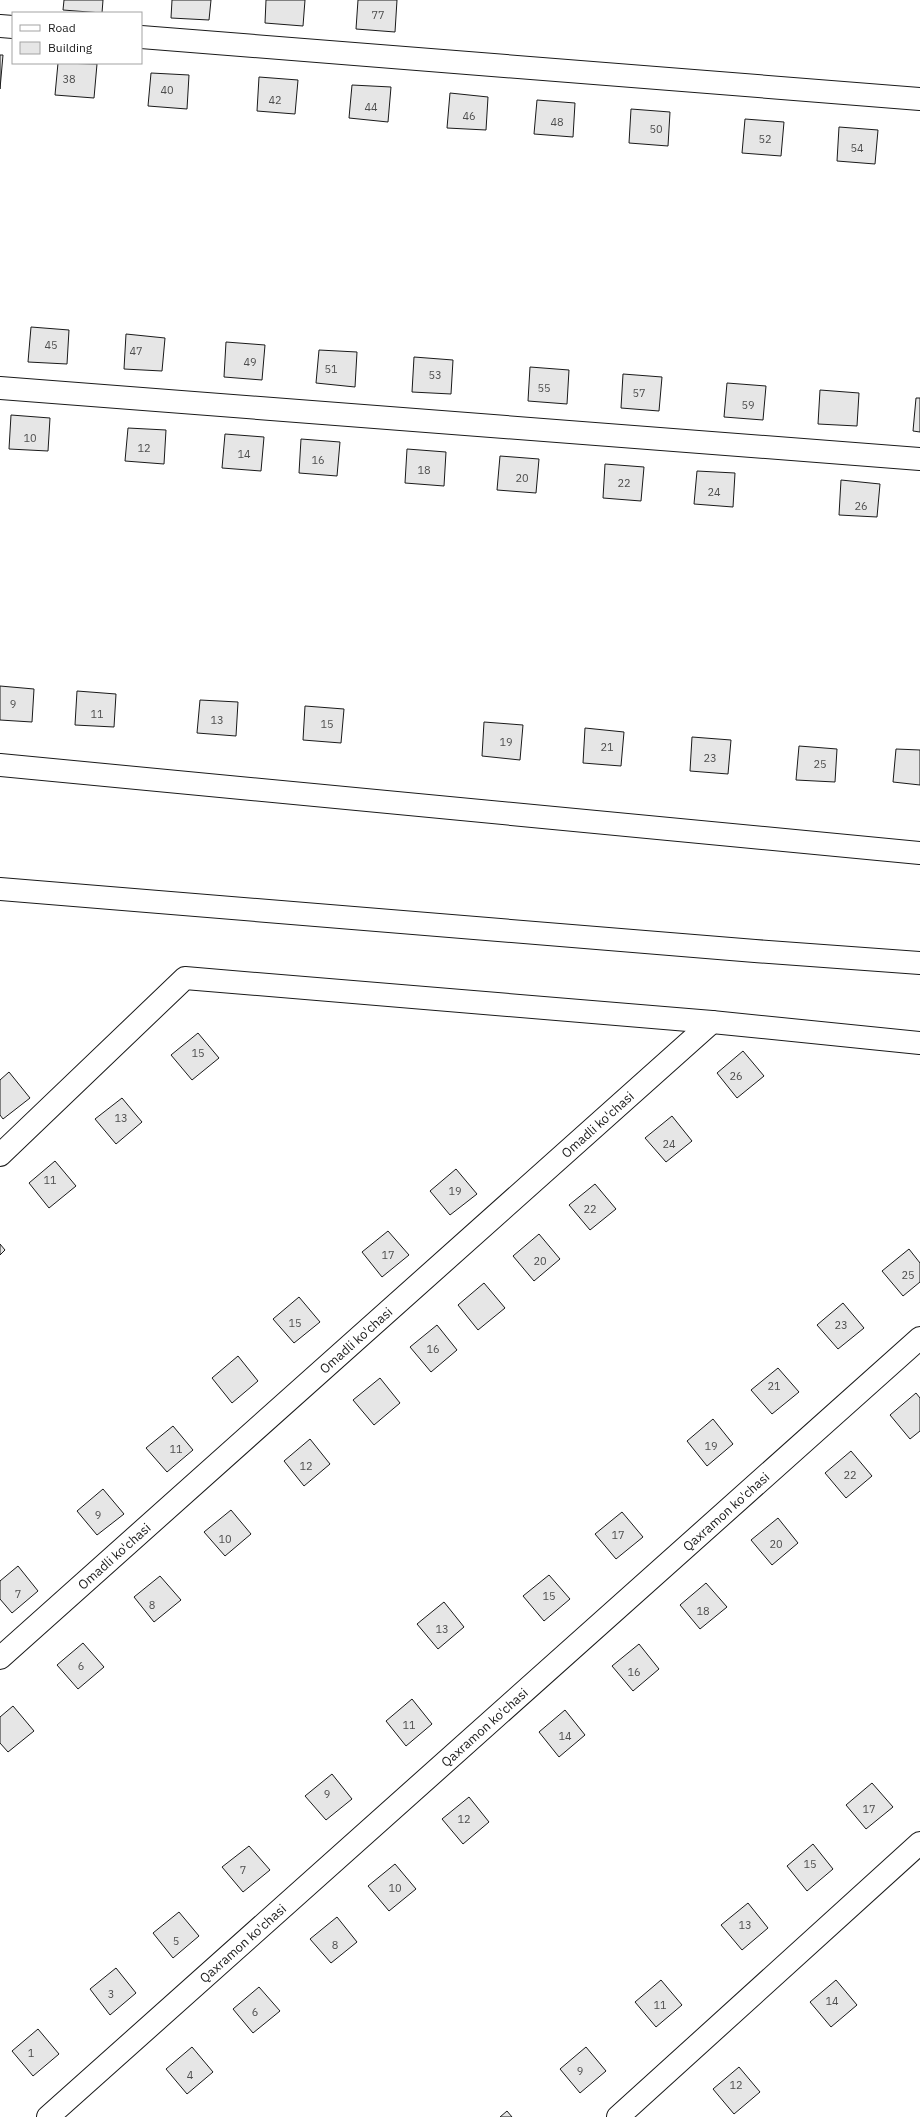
<svg xmlns="http://www.w3.org/2000/svg" width="920" height="2117" font-family="'IBM Plex Sans',sans-serif">
	<style>
		.building { fill: #e6e6e6; stroke: #1a1a1a }
		.lines { fill: none; stroke-linecap: round; stroke-linejoin: round }
		.street-casing { stroke: #1a1a1a; stroke-width: 24 }
		.street { stroke: #fff; stroke-width: 22 }
		.labels { text-anchor: middle; dominant-baseline: central; stroke-width: 3; stroke-linejoin: round; paint-order: stroke }
		.number-label { font-size: 11px; fill: #4d4d4d }
		.street-label { font-size: 13px; fill: #1a1a1a; stroke: #fff }
	</style>
	<rect width="100%" height="100%" fill="#fff"/>
	<g class="building">
		<polygon points="64,0 103,0 102,13 63,10"/>
		<polygon points="172,0 211,0 209,20 171,18"/>
		<polygon points="266,0 305,0 303,26 265,23"/>
		<polygon points="358,0 397,0 395,32 356,29"/>
		<polygon points="0,55 3,55 0,89"/>
		<polygon points="58,63 97,64 94,98 55,95"/>
		<polygon points="151,73 189,75 187,109 148,106"/>
		<polygon points="259,77 298,80 295,114 257,111"/>
		<polygon points="352,85 391,87 388,122 349,118"/>
		<polygon points="450,93 488,97 486,130 447,128"/>
		<polygon points="537,100 575,103 573,137 534,134"/>
		<polygon points="631,109 670,112 668,146 629,143"/>
		<polygon points="745,119 784,122 781,156 742,153"/>
		<polygon points="839,127 878,130 875,164 837,161"/>
		<polygon points="31,327 69,330 67,364 28,362"/>
		<polygon points="126,334 165,338 162,371 124,369"/>
		<polygon points="226,342 265,345 262,380 224,377"/>
		<polygon points="319,350 357,352 355,387 316,383"/>
		<polygon points="414,357 453,360 451,394 412,392"/>
		<polygon points="530,367 569,370 567,404 528,401"/>
		<polygon points="623,374 662,377 659,411 621,408"/>
		<polygon points="727,383 766,386 763,420 724,417"/>
		<polygon points="820,390 859,393 857,426 818,424"/>
		<polygon points="916,398 920,398 920,432 913,431"/>
		<polygon points="11,415 50,418 48,451 9,449"/>
		<polygon points="128,428 166,430 164,464 125,461"/>
		<polygon points="225,434 264,437 261,471 222,468"/>
		<polygon points="301,439 340,442 337,476 299,473"/>
		<polygon points="407,449 446,452 444,486 405,483"/>
		<polygon points="500,456 539,459 536,493 497,490"/>
		<polygon points="605,464 644,467 641,501 603,498"/>
		<polygon points="697,471 735,473 733,507 694,504"/>
		<polygon points="841,480 880,484 877,517 839,515"/>
		<polygon points="0,686 34,689 32,722 0,720"/>
		<polygon points="77,691 116,694 114,727 75,725"/>
		<polygon points="200,700 238,702 236,736 197,733"/>
		<polygon points="305,706 344,709 341,743 303,740"/>
		<polygon points="484,722 523,725 520,760 482,756"/>
		<polygon points="585,728 624,732 621,766 583,763"/>
		<polygon points="692,737 731,740 728,774 690,771"/>
		<polygon points="799,746 837,749 835,782 796,780"/>
		<polygon points="896,749 920,750 920,785 893,782"/>
		<polygon points="198,1033 219,1058 192,1080 171,1055"/>
		<polygon points="743,1051 764,1076 737,1098 717,1073"/>
		<polygon points="9,1072 30,1098 3,1119 0,1115 0,1080"/>
		<polygon points="122,1098 142,1122 116,1144 95,1119"/>
		<polygon points="672,1116 692,1141 666,1162 645,1138"/>
		<polygon points="55,1161 76,1186 49,1208 29,1183"/>
		<polygon points="456,1169 477,1194 450,1215 430,1191"/>
		<polygon points="595,1184 616,1209 590,1230 569,1205"/>
		<polygon points="388,1231 409,1255 382,1277 362,1252"/>
		<polygon points="539,1234 560,1259 534,1281 513,1256"/>
		<polygon points="0,1244 5,1250 0,1255"/>
		<polygon points="909,1249 920,1263 920,1282 903,1296 882,1271"/>
		<polygon points="484,1283 505,1308 478,1330 458,1305"/>
		<polygon points="299,1297 320,1322 294,1343 273,1319"/>
		<polygon points="843,1303 864,1328 838,1349 817,1325"/>
		<polygon points="437,1325 457,1350 431,1372 410,1347"/>
		<polygon points="238,1356 258,1381 232,1403 212,1378"/>
		<polygon points="778,1368 799,1392 772,1414 751,1390"/>
		<polygon points="380,1378 400,1403 374,1425 353,1400"/>
		<polygon points="916,1393 920,1398 920,1431 910,1439 890,1415"/>
		<polygon points="713,1419 733,1444 707,1466 687,1441"/>
		<polygon points="173,1426 193,1450 167,1472 146,1448"/>
		<polygon points="310,1439 330,1464 304,1486 284,1461"/>
		<polygon points="851,1451 872,1476 846,1498 825,1473"/>
		<polygon points="103,1489 124,1514 97,1535 77,1511"/>
		<polygon points="231,1510 251,1534 225,1556 204,1532"/>
		<polygon points="622,1512 643,1537 616,1559 595,1534"/>
		<polygon points="778,1518 798,1543 772,1565 751,1540"/>
		<polygon points="18,1566 38,1591 12,1613 0,1599 0,1581"/>
		<polygon points="549,1575 570,1599 544,1621 523,1596"/>
		<polygon points="160,1576 181,1600 154,1622 134,1597"/>
		<polygon points="706,1583 727,1607 700,1629 680,1605"/>
		<polygon points="444,1602 464,1627 438,1649 417,1624"/>
		<polygon points="83,1643 104,1667 78,1689 57,1665"/>
		<polygon points="639,1644 659,1669 633,1691 612,1666"/>
		<polygon points="412,1699 432,1724 406,1746 386,1721"/>
		<polygon points="13,1706 34,1731 8,1752 0,1743 0,1717"/>
		<polygon points="565,1710 585,1735 559,1757 539,1732"/>
		<polygon points="332,1774 352,1799 326,1820 305,1796"/>
		<polygon points="872,1783 893,1807 866,1829 846,1805"/>
		<polygon points="469,1797 489,1822 463,1844 442,1819"/>
		<polygon points="813,1844 833,1869 807,1891 787,1866"/>
		<polygon points="249,1846 270,1870 243,1892 222,1867"/>
		<polygon points="395,1864 416,1889 389,1911 368,1886"/>
		<polygon points="748,1903 768,1928 742,1950 721,1925"/>
		<polygon points="179,1912 199,1936 173,1958 153,1933"/>
		<polygon points="337,1917 357,1942 331,1963 310,1939"/>
		<polygon points="116,1968 136,1993 110,2015 90,1989"/>
		<polygon points="661,1980 682,2005 656,2027 635,2002"/>
		<polygon points="836,1980 857,2005 831,2027 810,2002"/>
		<polygon points="259,1987 280,2011 253,2033 233,2009"/>
		<polygon points="38,2029 59,2054 33,2076 12,2051"/>
		<polygon points="192,2047 213,2072 187,2094 166,2069"/>
		<polygon points="586,2047 606,2071 580,2093 560,2069"/>
		<polygon points="739,2067 760,2092 734,2114 713,2089"/>
		<polygon points="507,2111 512,2117 500,2117"/>
	</g>
	<g class="lines">
		<g class="street-casing">
			<g id="street">
				<polyline points="0,26 13,27"/>
				<polyline points="141,37 920,99"/>
				<polyline points="0,388 920,459"/>
				<polyline points="0,765 920,853"/>
				<polyline points="0,889 755,951 920,963"/>
				<polyline points="0,1155 185,978 712,1022 920,1043"/>
				<path id="s1" d="M 0,1658 L 712,1022"/>
				<path id="s2" d="M 48,2117 L 920,1338"/>
				<polyline points="618,2117 920,1843"/>
			</g>
		</g>
		<use href="#street" class="street"/>
	</g>
	<g class="labels">
		<g class="number-label">
			<text x="378" y="15">77</text>
			<text x="69" y="79">38</text>
			<text x="167" y="90">40</text>
			<text x="275" y="100">42</text>
			<text x="371" y="107">44</text>
			<text x="469" y="116">46</text>
			<text x="557" y="122">48</text>
			<text x="656" y="129">50</text>
			<text x="765" y="139">52</text>
			<text x="857" y="148">54</text>
			<text x="51" y="345">45</text>
			<text x="136" y="351">47</text>
			<text x="250" y="362">49</text>
			<text x="331" y="369">51</text>
			<text x="435" y="375">53</text>
			<text x="544" y="388">55</text>
			<text x="639" y="393">57</text>
			<text x="748" y="405">59</text>
			<text x="30" y="438">10</text>
			<text x="144" y="448">12</text>
			<text x="244" y="454">14</text>
			<text x="318" y="460">16</text>
			<text x="424" y="470">18</text>
			<text x="522" y="478">20</text>
			<text x="624" y="483">22</text>
			<text x="714" y="492">24</text>
			<text x="861" y="506">26</text>
			<text x="13" y="704">9</text>
			<text x="97" y="714">11</text>
			<text x="217" y="720">13</text>
			<text x="327" y="724">15</text>
			<text x="506" y="742">19</text>
			<text x="607" y="747">21</text>
			<text x="710" y="758">23</text>
			<text x="820" y="764">25</text>
			<text x="198" y="1053">15</text>
			<text x="736" y="1076">26</text>
			<text x="121" y="1118">13</text>
			<text x="669" y="1144">24</text>
			<text x="50" y="1180">11</text>
			<text x="455" y="1191">19</text>
			<text x="590" y="1209">22</text>
			<text x="388" y="1255">17</text>
			<text x="540" y="1261">20</text>
			<text x="908" y="1275">25</text>
			<text x="295" y="1323">15</text>
			<text x="841" y="1325">23</text>
			<text x="433" y="1349">16</text>
			<text x="774" y="1386">21</text>
			<text x="711" y="1446">19</text>
			<text x="176" y="1449">11</text>
			<text x="306" y="1466">12</text>
			<text x="850" y="1475">22</text>
			<text x="98" y="1515">9</text>
			<text x="618" y="1535">17</text>
			<text x="225" y="1539">10</text>
			<text x="776" y="1544">20</text>
			<text x="18" y="1594">7</text>
			<text x="549" y="1596">15</text>
			<text x="152" y="1605">8</text>
			<text x="703" y="1611">18</text>
			<text x="442" y="1629">13</text>
			<text x="81" y="1666">6</text>
			<text x="634" y="1672">16</text>
			<text x="409" y="1725">11</text>
			<text x="565" y="1736">14</text>
			<text x="327" y="1794">9</text>
			<text x="869" y="1809">17</text>
			<text x="464" y="1819">12</text>
			<text x="810" y="1864">15</text>
			<text x="243" y="1870">7</text>
			<text x="395" y="1888">10</text>
			<text x="745" y="1925">13</text>
			<text x="176" y="1941">5</text>
			<text x="335" y="1945">8</text>
			<text x="111" y="1994">3</text>
			<text x="832" y="2001">14</text>
			<text x="660" y="2005">11</text>
			<text x="255" y="2012">6</text>
			<text x="31" y="2053">1</text>
			<text x="580" y="2071">9</text>
			<text x="190" y="2075">4</text>
			<text x="736" y="2085">12</text>
		</g>
		<g class="street-label">
			<text stroke="none"><textPath href="#s1" startOffset="801">Omadli ko'chasi</textPath></text>
			<text stroke="none"><textPath href="#s1" startOffset="477">Omadli ko'chasi</textPath></text>
			<text stroke="none"><textPath href="#s2" startOffset="909">Qaxramon ko'chasi</textPath></text>
			<text stroke="none"><textPath href="#s1" startOffset="153">Omadli ko'chasi</textPath></text>
			<text stroke="none"><textPath href="#s2" startOffset="585">Qaxramon ko'chasi</textPath></text>
			<text stroke="none"><textPath href="#s2" startOffset="261">Qaxramon ko'chasi</textPath></text>
		</g>
	</g>
	<rect x="12" y="12" width="130" height="52" fill="#ffffff" stroke="#a3a3a3"/>
	<rect x="20" y="25" width="20" height="6" fill="#ffffff" stroke="#a3a3a3"/>
	<text x="48" y="32" font-size="12" fill="#1a1a1a">Road</text>
	<rect x="20" y="42" width="20" height="12" fill="#e6e6e6" stroke="#a3a3a3"/>
	<text x="48" y="52" font-size="12" fill="#1a1a1a">Building</text>
</svg>
